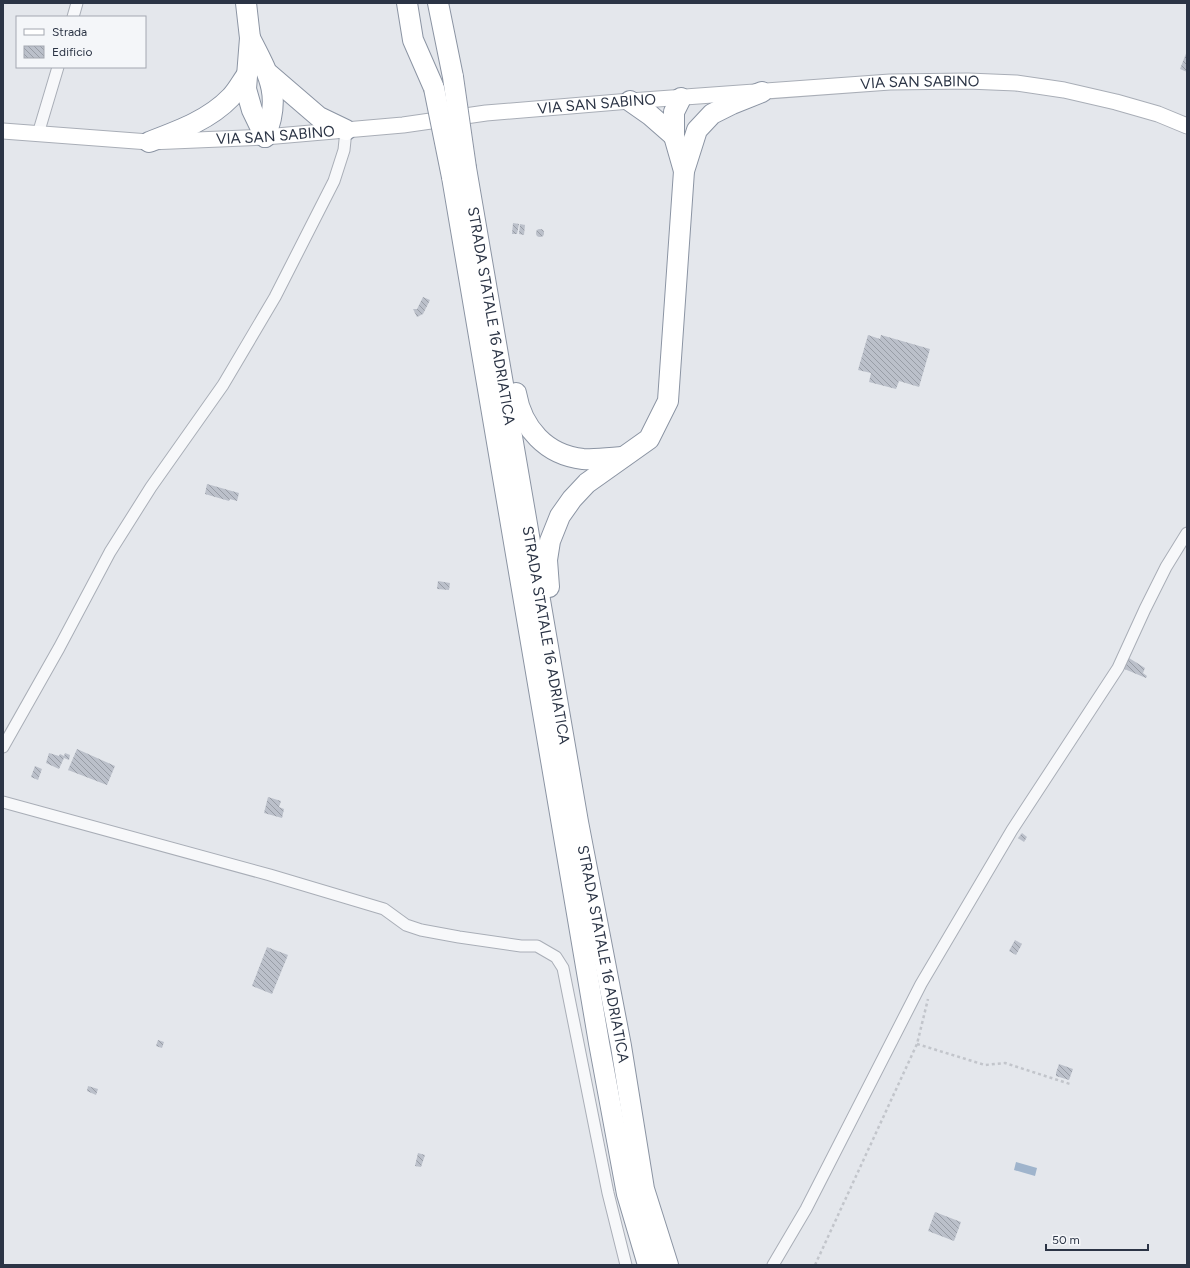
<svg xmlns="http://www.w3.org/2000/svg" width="1190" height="1268" font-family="Figtree,sans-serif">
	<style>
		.water { fill: #9fb4cc }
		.building { fill: url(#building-back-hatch) }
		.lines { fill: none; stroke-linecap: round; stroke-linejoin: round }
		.street-casing { stroke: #a9aeb7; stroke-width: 13 }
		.secondary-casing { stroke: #a9aeb7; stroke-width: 17 }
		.highway-casing { stroke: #8b94a3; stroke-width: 22 }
		.path { stroke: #c2c5cb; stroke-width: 2.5; stroke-dasharray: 3 3; stroke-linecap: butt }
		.street { stroke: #f7f8fa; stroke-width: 11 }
		.secondary { stroke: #fff; stroke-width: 15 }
		.highway { stroke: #fff; stroke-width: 20 }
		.highway-bridge-casing { stroke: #8b94a3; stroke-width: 22; stroke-linecap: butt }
		.highway-bridge { stroke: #fff; stroke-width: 20 }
		.labels { text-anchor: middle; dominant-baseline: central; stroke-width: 3; stroke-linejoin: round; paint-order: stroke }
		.street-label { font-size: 15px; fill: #2b3445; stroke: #f4f6f9 }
	</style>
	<defs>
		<pattern id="building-back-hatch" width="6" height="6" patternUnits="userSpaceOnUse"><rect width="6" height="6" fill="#bbc0ca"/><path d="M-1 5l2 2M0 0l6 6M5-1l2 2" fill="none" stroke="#989da6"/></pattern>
	</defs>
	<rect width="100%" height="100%" fill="#e4e7ec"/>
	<polygon class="water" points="1016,1162 1037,1168 1035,1176 1014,1170"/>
	<g class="building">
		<polygon points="1187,51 1187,72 1180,69"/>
		<polygon points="513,223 519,224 517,234 512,234"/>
		<polygon points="520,224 525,225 524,235 519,234"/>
		<circle cx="540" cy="233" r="4"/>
		<polygon points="423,297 430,300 423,314 417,317 413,309 417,309"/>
		<polygon points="868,335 880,339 881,335 930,349 919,387 899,381 896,389 869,382 871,373 858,370"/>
		<polygon points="207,484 239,493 237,501 230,499 229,501 205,494"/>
		<polygon points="438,581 450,583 449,590 437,589"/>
		<polygon points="1129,658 1145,668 1143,673 1147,676 1146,678 1122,668"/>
		<polygon points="77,749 115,766 107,785 68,770"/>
		<polygon points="49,753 59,756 60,754 64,756 65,753 70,755 69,760 64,758 59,769 46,763"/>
		<polygon points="35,766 42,769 38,780 31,777"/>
		<polygon points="268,797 281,801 279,807 284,809 282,818 264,813"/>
		<polygon points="1022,833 1027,837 1024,842 1018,838"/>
		<polygon points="1015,940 1022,944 1016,955 1009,951"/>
		<polygon points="267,947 288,955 272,994 252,986"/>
		<polygon points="158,1040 164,1042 162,1048 156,1046"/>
		<polygon points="1059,1064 1073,1069 1069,1080 1056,1076 1056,1073"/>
		<polygon points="88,1086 98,1089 96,1095 87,1091"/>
		<polygon points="418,1153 425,1155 421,1167 415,1166"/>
		<polygon points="935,1212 961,1222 954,1241 928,1231"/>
	</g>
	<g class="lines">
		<g class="street-casing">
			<g id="street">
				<polyline points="73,17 77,3"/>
				<polyline points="38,134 58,67"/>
				<polyline points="3,747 59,648 110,552 151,487 223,385 275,297 334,181 344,150 346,130"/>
				<polyline points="3,802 270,875 384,909 406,925 421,930 459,937 521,946 537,946 556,957 563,968 608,1193 626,1265"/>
				<polyline points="773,1265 806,1209 921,984 1012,830 1118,668 1145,609 1166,567 1187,533"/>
			</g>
		</g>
		<g class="secondary-casing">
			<g id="secondary">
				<path id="s1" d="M 3,131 L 149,142 L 265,137 L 403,125 L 486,113 L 630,101 L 890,82 L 968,81 L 1016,83 L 1064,90 L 1116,102 L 1158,114 L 1187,126"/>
			</g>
		</g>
		<g class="highway-casing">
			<g id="highway">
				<polyline points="246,3 250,38 246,89 252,110 265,137"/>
				<polyline points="407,3 413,40 434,88"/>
				<polyline points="438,3 453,77"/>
				<path d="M 250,38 C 269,75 282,96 265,137"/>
				<polyline points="269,74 319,117 346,130"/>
				<polyline points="681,98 674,112 674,136 684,171"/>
				<polyline points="630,101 650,115 674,136"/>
				<path d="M 149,142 C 178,131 209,120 231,97 C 237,91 241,83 246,76"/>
				<path id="s2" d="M 466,168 L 578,822 L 621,1046 L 644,1189 L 668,1265"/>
				<polyline points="452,177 599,1043 627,1194 648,1265"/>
				<path d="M 516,393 C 522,428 546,455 583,459 C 595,460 610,458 623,457"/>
				<polyline points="549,587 547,560 550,541 560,516 572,499 587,483 649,439 668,401 684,171 697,130 712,114 732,104 762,92"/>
			</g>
		</g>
		<g class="path">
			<polyline points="917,1044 985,1065 1005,1063 1070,1084"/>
			<polyline points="815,1265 917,1044 928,999"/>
		</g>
		<use href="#street" class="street"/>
		<use href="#secondary" class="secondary"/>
		<use href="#highway" class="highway"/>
		<g class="highway-bridge-casing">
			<g id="highway-bridge">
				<polyline points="453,77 466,168"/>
				<polyline points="434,88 452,177"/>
			</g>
		</g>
		<use href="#highway-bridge" class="highway-bridge"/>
	</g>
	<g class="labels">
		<g class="street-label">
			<text stroke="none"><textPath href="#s1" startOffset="920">VIA SAN SABINO</textPath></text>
			<text stroke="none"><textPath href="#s1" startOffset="596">VIA SAN SABINO</textPath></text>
			<text stroke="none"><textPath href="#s1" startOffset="273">VIA SAN SABINO</textPath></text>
			<text stroke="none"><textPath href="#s2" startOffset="150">STRADA STATALE 16 ADRIATICA</textPath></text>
			<text stroke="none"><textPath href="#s2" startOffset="474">STRADA STATALE 16 ADRIATICA</textPath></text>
			<text stroke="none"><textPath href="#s2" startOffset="798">STRADA STATALE 16 ADRIATICA</textPath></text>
		</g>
	</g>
	<rect width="1190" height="1268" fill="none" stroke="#2b3445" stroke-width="8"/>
	<rect x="16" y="16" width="130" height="52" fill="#f4f6f9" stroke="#a4a8b1"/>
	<rect x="24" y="29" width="20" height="6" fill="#ffffff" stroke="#a4a8b1"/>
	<text x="52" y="36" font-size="12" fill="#2b3445">Strada</text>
	<rect x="24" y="46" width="20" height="12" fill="url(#building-back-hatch)" stroke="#a4a8b1"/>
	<text x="52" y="56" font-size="12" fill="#2b3445">Edificio</text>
	<path d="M1046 1244v6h102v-6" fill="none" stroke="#2b3445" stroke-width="2"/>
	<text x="1052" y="1244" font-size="12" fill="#2b3445" stroke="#f4f6f9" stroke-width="3" paint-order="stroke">50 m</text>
</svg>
